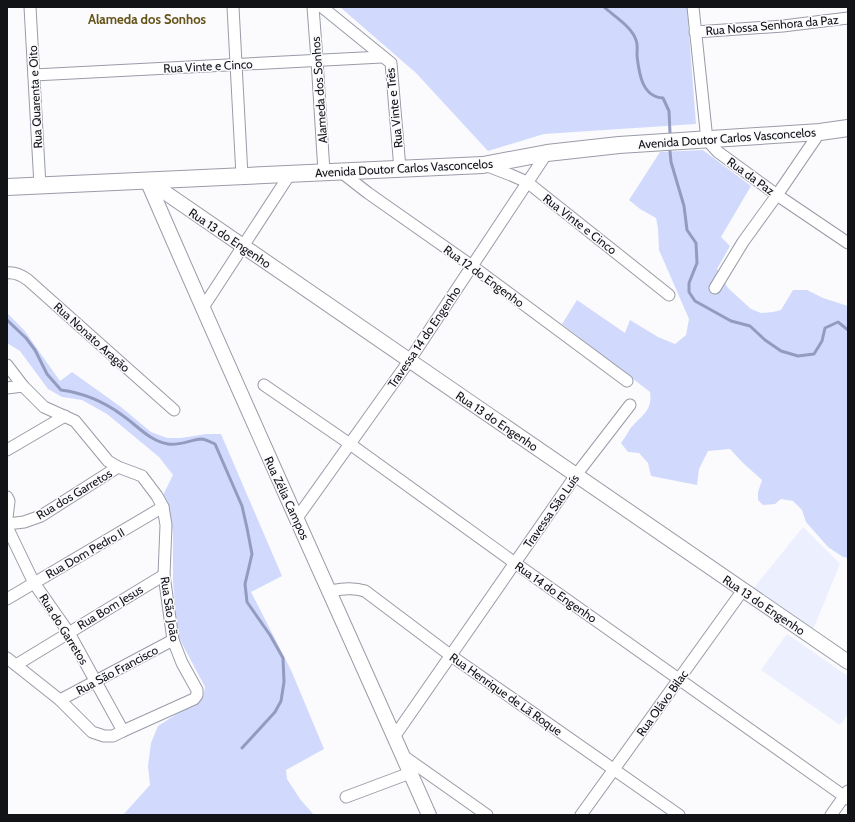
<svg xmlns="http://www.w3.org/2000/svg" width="855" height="822" font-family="Cabin,sans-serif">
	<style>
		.built { fill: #ebeffe }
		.green { fill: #d1dafc }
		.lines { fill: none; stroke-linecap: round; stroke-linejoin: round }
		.stream { stroke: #939cbf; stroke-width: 3 }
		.minor-casing { stroke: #999ca7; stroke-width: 13 }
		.tertiary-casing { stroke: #999ca7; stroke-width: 16 }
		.secondary-casing { stroke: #999ca7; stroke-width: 18 }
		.minor { stroke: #fff; stroke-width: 11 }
		.tertiary { stroke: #fff; stroke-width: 14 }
		.secondary { stroke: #fff; stroke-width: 16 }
		.labels { text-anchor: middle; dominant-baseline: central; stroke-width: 3; stroke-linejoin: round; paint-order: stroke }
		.street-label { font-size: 12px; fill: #121317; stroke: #fbfbfe }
		.neighbourhood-label { font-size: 13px; font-weight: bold; fill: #655519; stroke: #fbfbfe }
	</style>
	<rect width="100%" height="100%" fill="#fbfbfe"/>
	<g class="built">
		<polygon points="803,527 840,564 812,632 753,589"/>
		<polygon points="787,634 848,676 848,714 840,725 761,670"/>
	</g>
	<g class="green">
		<polygon points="340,7 687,7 696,124 544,134 488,151 416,73"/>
		<path d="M 703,150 L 751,186 L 721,237 L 730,246 L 717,269 L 728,288 L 751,309 L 761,313 L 773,312 L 781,310 L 793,290 L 807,290 L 823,298 L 848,306 L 848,558 L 843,557 L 828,547 L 806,522 L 802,510 L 793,501 L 781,499 L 775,504 L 763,505 L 758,500 L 758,492 L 762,480 L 743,463 L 730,449 L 708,451 L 699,469 L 697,485 L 651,476 L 648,463 L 639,453 L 628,452 L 621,443 C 624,439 627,434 630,429 C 640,416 653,412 650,392 L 562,324 L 577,300 L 625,333 L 630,320 L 658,337 L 675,344 L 686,335 L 689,319 L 659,250 L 658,228 L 656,218 L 640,209 L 629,200 L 660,152 Z"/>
		<polygon points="7,313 24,330 60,381 72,372 121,407 151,432 167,438 181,438 206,434 221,434 282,576 251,592 291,670 324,749 286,770 287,779 300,799 314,815 123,815 150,785 148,766 151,743 158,726 203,697 205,687 178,636 173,582 173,534 170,512 162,497 173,475 159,457 107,414 82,400 62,397 48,389 20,351 7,343"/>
	</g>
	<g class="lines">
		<g class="stream">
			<path d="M 604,7 C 614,16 632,27 636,40 C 638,45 637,51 637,56 C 639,73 642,97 663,98 L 669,111 L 670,133"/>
			<polyline points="670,151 671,162 684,206 687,230 696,243 697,263 689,283 689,292 695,301 731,321 750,326 765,340 781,351 798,356 814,354 822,341 825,328 838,322 848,330"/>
			<path d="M 7,320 L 26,338 L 35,350 L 47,374 L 61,390 C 84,393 103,401 122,415 C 138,426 148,440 168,444 C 179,446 190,440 201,439 C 205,439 211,442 215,444 L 242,506 L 247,528 L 252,554 L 245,584 L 247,602 L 270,635 L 283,658 L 284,682 L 281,701 L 275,712 L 242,748"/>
		</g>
		<g class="minor-casing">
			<g id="minor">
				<polyline points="30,7 40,186"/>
				<polyline points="233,7 242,176"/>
				<polyline points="313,7 317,60 324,172"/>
				<polyline points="322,7 391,63 400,169"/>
				<polyline points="693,7 707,140 718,152 777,195 848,243"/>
				<polyline points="695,32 783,26 848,18"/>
				<polyline points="34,75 382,57"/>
				<polyline points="485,165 511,175 527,182 669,295"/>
				<polyline points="341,172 368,193 472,266 627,381"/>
				<path d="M 7,273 C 15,272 21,275 28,280 L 174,410"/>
				<polyline points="715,288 743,242 777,195 820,132"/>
				<polyline points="202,309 290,174"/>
				<polyline points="7,365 23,386 44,407 75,421 108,461 118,467 142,476 157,496 163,507 166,525 164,575 173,640 182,663 197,690 197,695 194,699 123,731 113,736 104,736 92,732 60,700 7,658"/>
				<polyline points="264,385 350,444 515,563 848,799"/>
				<polyline points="7,388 23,386"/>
				<polyline points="7,450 65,416"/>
				<polyline points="7,497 9,501 7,518"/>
				<polyline points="297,518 409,361 547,153"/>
				<polyline points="7,524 24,522 41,516 118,467"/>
				<polyline points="7,527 34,583 69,633 123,731"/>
				<path d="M 329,591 C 342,589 353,587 365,591 L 450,655 L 679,815"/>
				<polyline points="7,599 163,507"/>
				<polyline points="16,665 164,575"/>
				<polyline points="60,700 173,640"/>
				<polyline points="394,737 576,475 630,405"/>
				<polyline points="402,755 487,815"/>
				<polyline points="346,797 410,773"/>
				<polyline points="581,815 743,590"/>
				<polyline points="831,815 848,791"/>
			</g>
		</g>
		<g class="tertiary-casing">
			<g id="tertiary">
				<polyline points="147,180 848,662"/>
				<path d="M 147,180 C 239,393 335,603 429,815"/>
			</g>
		</g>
		<g class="secondary-casing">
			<polyline id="secondary" points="7,187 483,165 547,153 619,145 820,132 848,128"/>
		</g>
		<use href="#minor" class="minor"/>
		<use href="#tertiary" class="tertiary"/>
		<use href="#secondary" class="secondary"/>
	</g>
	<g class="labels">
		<g class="street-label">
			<text transform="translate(772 25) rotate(-5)">Rua Nossa Senhora da Paz</text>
			<text transform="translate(208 66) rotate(-3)">Rua Vinte e Cinco</text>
			<text transform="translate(319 90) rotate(-94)">Alameda dos Sonhos</text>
			<text transform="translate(35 97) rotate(-93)">Rua Quarenta e Oito</text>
			<text transform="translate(394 108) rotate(-96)">Rua Vinte e Três</text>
			<text transform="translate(727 138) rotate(-4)">Avenida Doutor Carlos Vasconcelos</text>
			<text transform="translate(404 168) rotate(-3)">Avenida Doutor Carlos Vasconcelos</text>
			<text transform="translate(751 176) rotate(36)">Rua da Paz</text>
			<text transform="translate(580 224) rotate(38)">Rua Vinte e Cinco</text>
			<text transform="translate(230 238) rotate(34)">Rua 13 do Engenho</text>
			<text transform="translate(484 276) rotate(36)">Rua 12 do Engenho</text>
			<text transform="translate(92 337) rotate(42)">Rua Nonato Aragão</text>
			<text transform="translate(424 337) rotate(-56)">Travessa 14 do Engenho</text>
			<text transform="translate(497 421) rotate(34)">Rua 13 do Engenho</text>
			<text transform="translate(74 494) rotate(-31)">Rua dos Garretos</text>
			<text transform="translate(287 498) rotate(65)">Rua Zélia Campos</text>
			<text transform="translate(551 511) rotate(-55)">Travessa São Luís</text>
			<text transform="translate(85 553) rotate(-30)">Rua Dom Pedro II</text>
			<text transform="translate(556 592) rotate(35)">Rua 14 do Engenho</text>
			<text transform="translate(764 605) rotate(34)">Rua 13 do Engenho</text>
			<text transform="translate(110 607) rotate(-31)">Rua Bom Jesus</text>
			<text transform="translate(170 609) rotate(81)">Rua São João</text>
			<text transform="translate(64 629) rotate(58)">Rua do Garretos</text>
			<text transform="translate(117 670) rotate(-28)">Rua São Francisco</text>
			<text transform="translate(506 694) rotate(35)">Rua Henrique de Lã Roque</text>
			<text transform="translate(662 703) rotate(-54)">Rua Olávo Bilac</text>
		</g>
		<g class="neighbourhood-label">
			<text x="147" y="19">Alameda dos Sonhos</text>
		</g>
	</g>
	<rect width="855" height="822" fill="none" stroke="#121317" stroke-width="16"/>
</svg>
